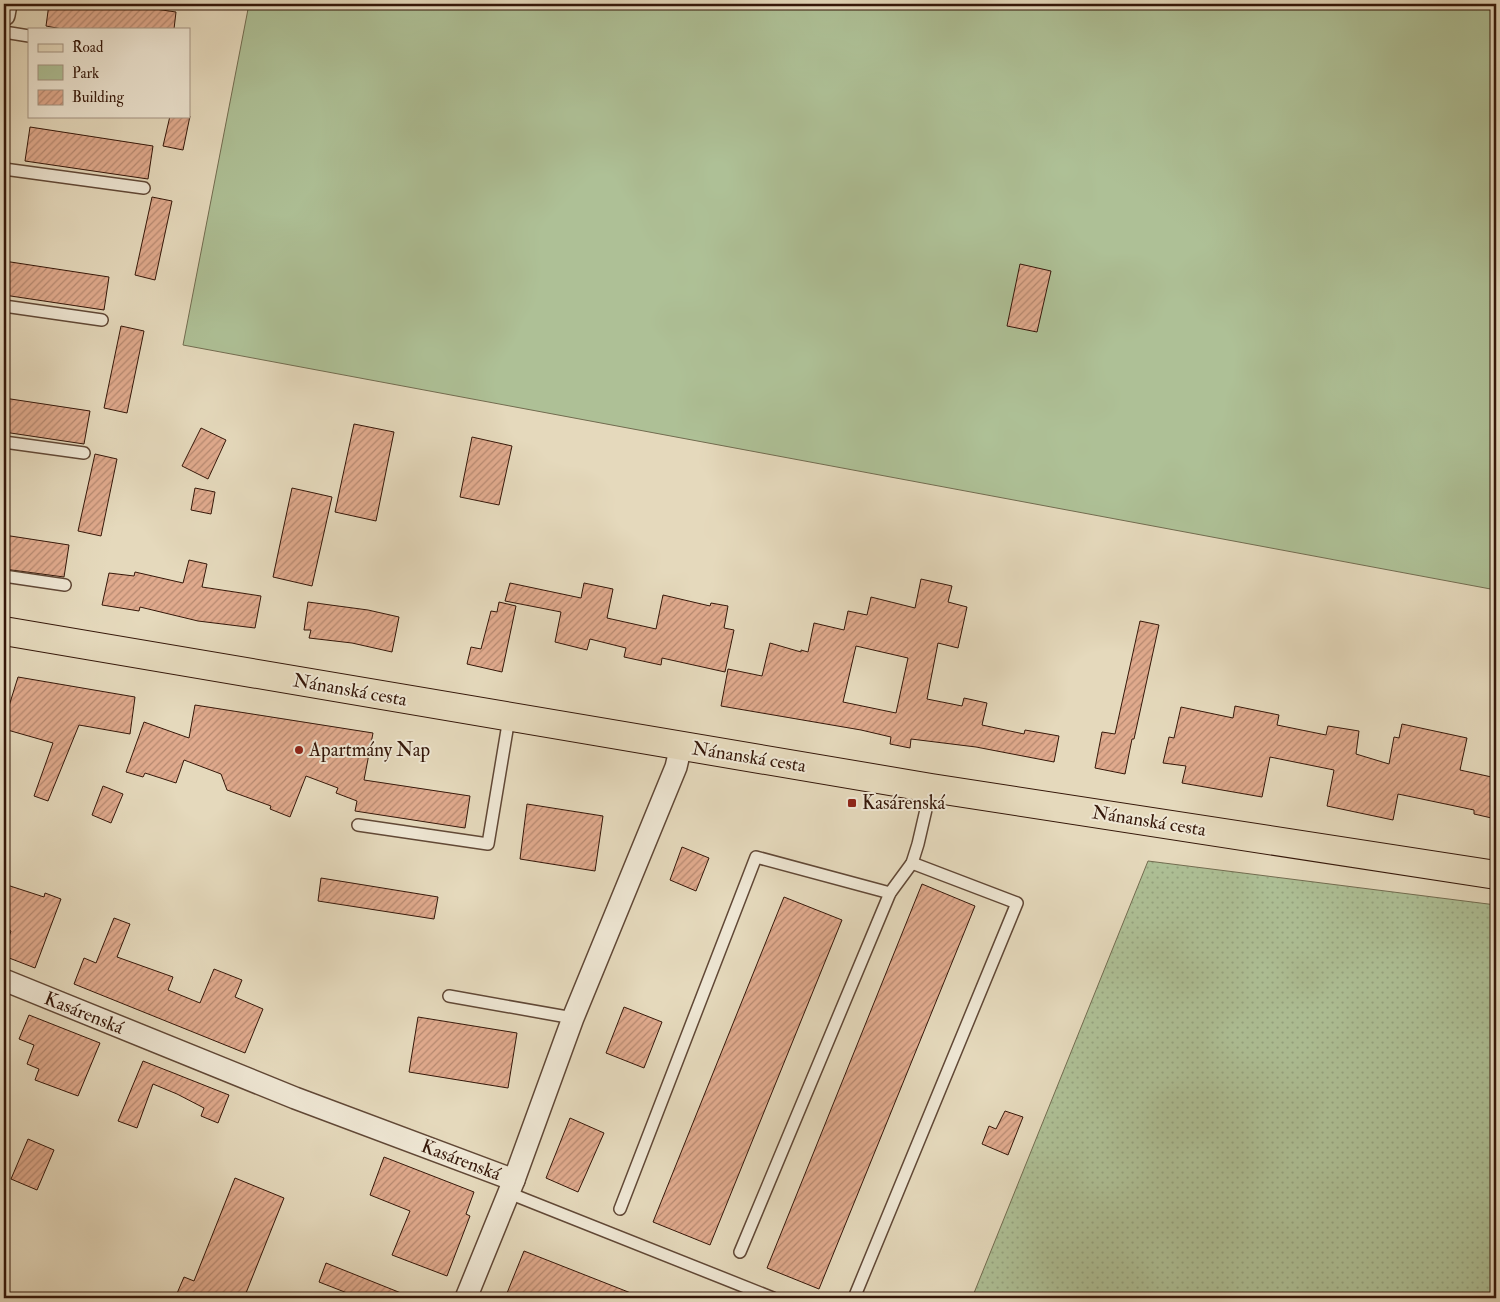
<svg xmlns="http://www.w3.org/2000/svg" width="1500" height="1302" font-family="'IM FELL Double Pica',serif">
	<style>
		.grass { fill: url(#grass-dots); stroke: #726c50 }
		.green { fill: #aec096; stroke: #726c50 }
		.building { fill: url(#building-hatch); stroke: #351709; fill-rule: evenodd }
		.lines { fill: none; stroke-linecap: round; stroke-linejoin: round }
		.service-casing { stroke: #614836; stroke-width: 14 }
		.minor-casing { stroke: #614836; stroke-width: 24 }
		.primary-casing { stroke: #351709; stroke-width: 30 }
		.service { stroke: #eee6d3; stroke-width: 11 }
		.minor { stroke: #eee6d3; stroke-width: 21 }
		.primary { stroke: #e5d9bc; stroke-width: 28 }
		.poi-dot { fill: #8f2418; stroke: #eee6d3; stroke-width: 2 }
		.labels { text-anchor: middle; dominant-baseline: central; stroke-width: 4; stroke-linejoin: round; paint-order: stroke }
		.street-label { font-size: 19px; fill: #351709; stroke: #eee6d3 }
		.poi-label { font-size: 19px; fill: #351709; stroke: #eee6d3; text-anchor: start }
	</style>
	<defs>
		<pattern id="grass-dots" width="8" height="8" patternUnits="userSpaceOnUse" patternTransform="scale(1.25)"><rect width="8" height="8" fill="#aec096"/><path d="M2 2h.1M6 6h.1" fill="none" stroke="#96a480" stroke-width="1.8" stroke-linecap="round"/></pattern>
		<pattern id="building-hatch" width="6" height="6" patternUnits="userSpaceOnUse" patternTransform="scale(1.25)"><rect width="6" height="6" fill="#e0aa8d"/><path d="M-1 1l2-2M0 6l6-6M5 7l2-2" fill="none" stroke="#b68971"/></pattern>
	</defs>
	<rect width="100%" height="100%" fill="#e5d9bc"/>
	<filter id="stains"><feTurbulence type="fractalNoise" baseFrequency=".004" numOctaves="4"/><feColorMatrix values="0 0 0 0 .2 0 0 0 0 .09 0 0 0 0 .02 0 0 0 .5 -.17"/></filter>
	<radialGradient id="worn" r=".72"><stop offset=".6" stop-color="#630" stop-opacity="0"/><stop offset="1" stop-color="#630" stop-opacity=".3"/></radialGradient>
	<polygon class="grass" points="1148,861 1496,905 1496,1298 972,1298"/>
	<polygon class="green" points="249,4 1496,4 1496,590 183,345"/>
	<g class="building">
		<polygon points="49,4 120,4 176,12 174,29 62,29 46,26"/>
		<polygon points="170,116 190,116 183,150 163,146"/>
		<polygon points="30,127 153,146 148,179 25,161"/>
		<polygon points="152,197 172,201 155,280 135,275"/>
		<polygon points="4,261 109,277 104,310 4,295"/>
		<polygon points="1020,264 1051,271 1037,332 1007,326"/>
		<polygon points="121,326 144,331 127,413 104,408"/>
		<polygon points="4,398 90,411 84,444 4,432"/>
		<polygon points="354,424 394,432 376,521 335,512"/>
		<polygon points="201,428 226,440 208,479 182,466"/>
		<polygon points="472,437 512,446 499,505 460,497"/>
		<polygon points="95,454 117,459 101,536 78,531"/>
		<polygon points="195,488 215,492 211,514 191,510"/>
		<polygon points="292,488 332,497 312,586 273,577"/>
		<polygon points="4,535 69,545 64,577 4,569"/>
		<polygon points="189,560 207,564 202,587 261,596 255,628 198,621 140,607 139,611 102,605 109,573 134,576 135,572 183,583"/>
		<path d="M 921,579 L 952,586 L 948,602 L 967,607 L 958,648 L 938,643 L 927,699 L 962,706 L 964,698 L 987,703 L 982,725 L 1024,734 L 1025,730 L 1059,736 L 1054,762 L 976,747 L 911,739 L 910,748 L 890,744 L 891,737 L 861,730 L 721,706 L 728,669 L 762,676 L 770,643 L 801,652 L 801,650 L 808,652 L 814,623 L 844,630 L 848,611 L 867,615 L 871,597 L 915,608 ZM 856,646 L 908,658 L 896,713 L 843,702 Z"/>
		<polygon points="510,583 581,598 584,583 613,589 607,618 656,629 663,595 710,606 711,603 728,606 724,628 734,630 725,672 662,658 661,665 624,657 626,648 590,639 587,650 555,642 561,612 505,601"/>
		<polygon points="308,602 368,610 399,617 392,652 352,643 309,638 311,630 304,630"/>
		<polygon points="499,602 516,606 502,672 467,664 471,647 481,649 491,611 497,612"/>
		<polygon points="1140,621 1159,625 1134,739 1132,739 1125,774 1095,768 1102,732 1115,734"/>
		<polygon points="18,677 135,697 130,734 79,725 48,801 34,796 53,743 4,729 4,722"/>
		<polygon points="195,705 373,733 364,780 470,796 465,828 355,811 357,801 336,793 338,788 306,776 290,817 270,809 271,806 227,790 221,774 184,760 176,783 145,773 143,777 126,772 144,722 189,738"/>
		<polygon points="1235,706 1279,715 1277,725 1326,735 1328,726 1359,731 1356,754 1389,764 1394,737 1399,738 1402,724 1467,738 1460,770 1496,778 1496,819 1474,814 1474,810 1398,794 1393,820 1327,806 1334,770 1270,757 1262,797 1182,783 1186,766 1163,763 1169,737 1174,738 1181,707 1233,718"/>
		<polygon points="103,786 123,794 111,823 92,815"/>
		<polygon points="527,804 603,816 595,871 520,859"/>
		<polygon points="682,847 709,858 696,891 670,880"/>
		<polygon points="321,878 438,897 434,919 318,901"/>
		<polygon points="4,884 44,897 45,893 61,899 35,968 4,956 4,949 11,931 4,928"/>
		<polygon points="922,884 975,906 819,1289 767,1268"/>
		<polygon points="784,897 842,920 710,1245 653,1222"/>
		<polygon points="114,918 130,924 117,957 173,977 168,990 200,1003 214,969 242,980 235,997 263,1009 245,1053 74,984 84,958 96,963"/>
		<polygon points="624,1007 662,1022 644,1068 606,1053"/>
		<polygon points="29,1015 100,1043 78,1096 35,1080 39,1069 27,1064 34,1045 19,1039"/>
		<polygon points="418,1017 517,1033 508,1088 409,1072"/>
		<polygon points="143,1061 229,1095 218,1123 201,1116 204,1108 177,1094 153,1084 137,1128 118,1121"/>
		<polygon points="1005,1111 1023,1117 1008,1155 982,1144 989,1126 996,1129"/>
		<polygon points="570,1118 604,1133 578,1192 546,1178"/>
		<polygon points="28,1139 54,1150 37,1190 11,1179"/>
		<polygon points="384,1157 474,1192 466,1214 470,1216 447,1276 392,1255 410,1211 370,1195"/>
		<polygon points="235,1178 284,1198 244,1298 175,1298 184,1277 194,1281"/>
		<polygon points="524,1251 641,1297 641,1298 505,1298"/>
		<polygon points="326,1263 411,1297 411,1298 360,1298 319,1282"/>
	</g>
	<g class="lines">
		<g class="service-casing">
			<g id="service">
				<polyline points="4,32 29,36"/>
				<polyline points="4,169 144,188"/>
				<polyline points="4,306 102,320"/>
				<polyline points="4,442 84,453"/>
				<polyline points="4,576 65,585"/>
				<polyline points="358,825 488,844 509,718"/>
				<polyline points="449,996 573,1018"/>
				<polyline points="509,1193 773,1298"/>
				<polyline points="620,1209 756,857 890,893"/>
				<polyline points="740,1252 890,893 912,863 918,844 931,788"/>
				<polyline points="854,1298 1017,903 912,863"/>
			</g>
		</g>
		<g class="minor-casing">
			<g id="minor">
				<polyline points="4,15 6,4"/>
				<polyline points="4,980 295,1098 514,1180"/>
				<polyline points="466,1298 514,1180 573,1018 676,767 681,746"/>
			</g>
		</g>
		<g class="primary-casing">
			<polyline id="primary" points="4,631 931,788 1496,875"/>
		</g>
		<use href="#service" class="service"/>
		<use href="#minor" class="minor"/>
		<use href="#primary" class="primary"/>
	</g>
	<g class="poi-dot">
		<circle cx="299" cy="750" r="5"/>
		<rect x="847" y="798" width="10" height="10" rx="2.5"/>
	</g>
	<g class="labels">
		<g class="street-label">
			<text transform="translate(350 690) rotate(10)">Nánanská cesta</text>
			<text transform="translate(749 757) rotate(9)">Nánanská cesta</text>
			<text transform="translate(1149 821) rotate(9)">Nánanská cesta</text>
			<text transform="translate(84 1013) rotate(22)">Kasárenská</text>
			<text transform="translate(461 1160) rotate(21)">Kasárenská</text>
		</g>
		<g class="poi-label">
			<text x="309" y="750">Apartmány Nap</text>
			<text x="862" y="803">Kasárenská</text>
		</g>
	</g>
	<rect width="1500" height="1302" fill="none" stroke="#e5d9bc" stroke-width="20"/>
	<rect x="5" y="5" width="1490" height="1292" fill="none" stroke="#351709" stroke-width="2.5"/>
	<rect x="10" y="10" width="1480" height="1282" fill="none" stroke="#351709"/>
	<rect x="28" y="28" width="162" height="90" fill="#eee6d3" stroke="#a49382"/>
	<rect x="38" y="44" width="25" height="8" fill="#e5d9bc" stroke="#a49382"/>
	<text x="72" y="52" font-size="15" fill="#351709">Road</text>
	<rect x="38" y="65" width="25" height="15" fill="#aec096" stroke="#a49382"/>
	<text x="72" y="78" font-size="15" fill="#351709">Park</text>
	<rect x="38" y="90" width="25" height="15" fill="url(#building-hatch)" stroke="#a49382"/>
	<text x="72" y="102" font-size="15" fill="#351709">Building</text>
	<rect width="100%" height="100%" filter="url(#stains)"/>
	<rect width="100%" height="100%" fill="url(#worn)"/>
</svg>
